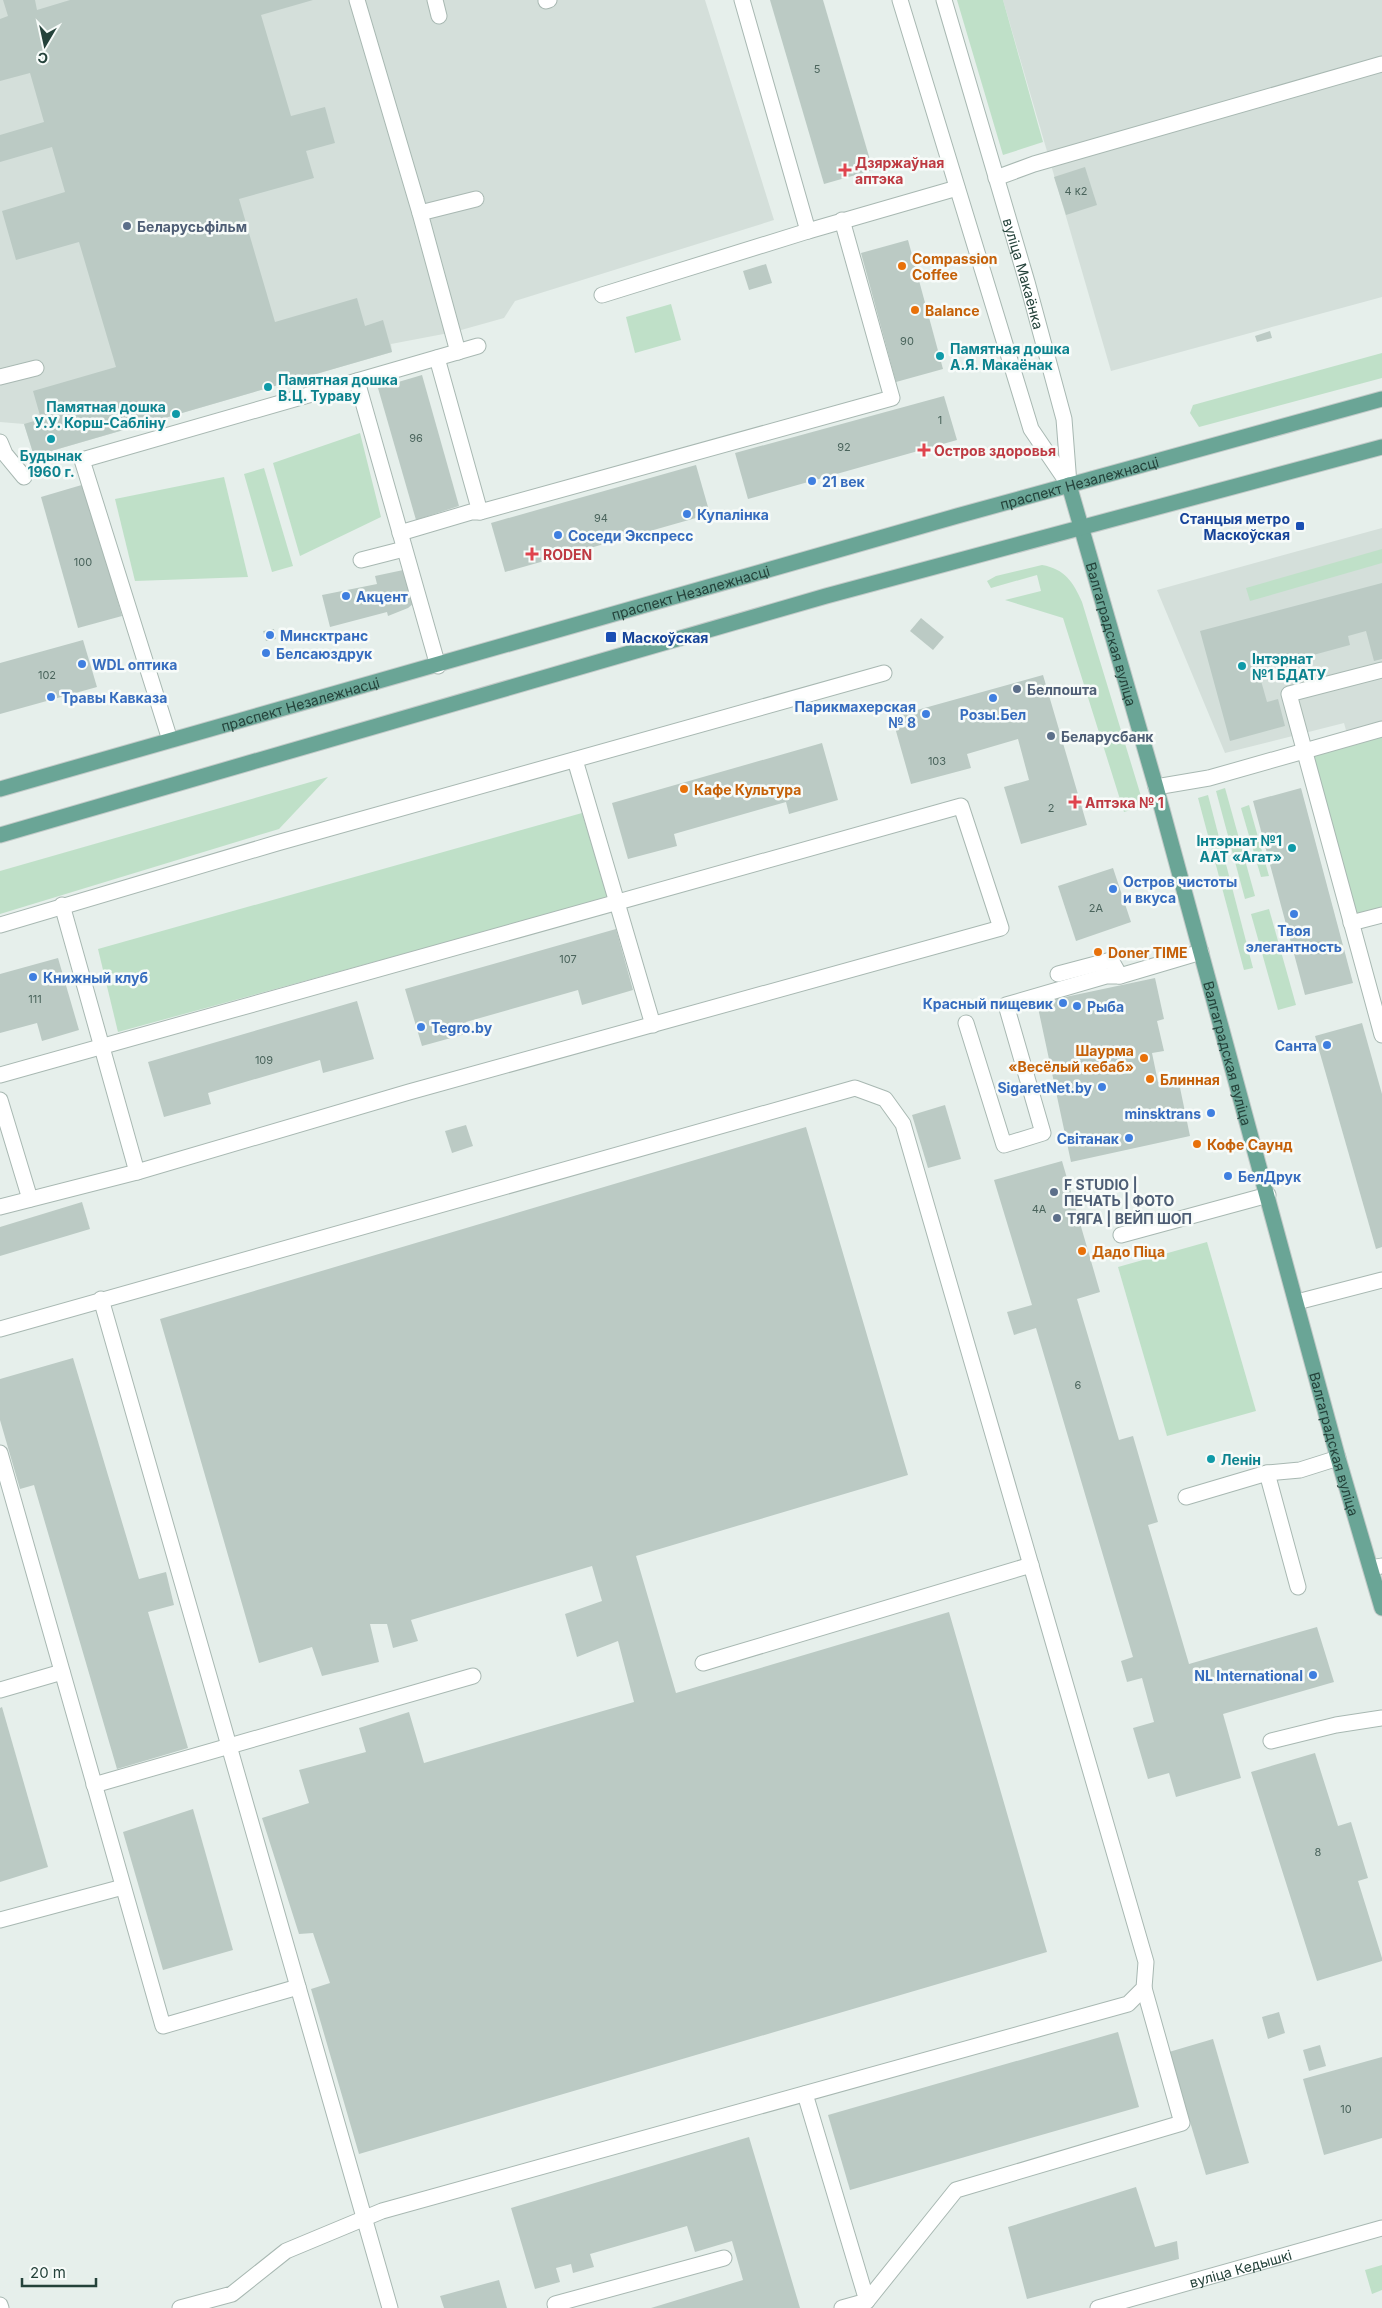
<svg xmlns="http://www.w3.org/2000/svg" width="1382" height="2308" font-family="Inter,sans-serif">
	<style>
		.built { fill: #d4dfda }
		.green { fill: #bfe0c8 }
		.building { fill: #bbcac4 }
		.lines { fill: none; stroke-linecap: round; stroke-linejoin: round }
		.minor-casing { stroke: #a8b8b2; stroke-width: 17 }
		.major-casing { stroke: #c2cac8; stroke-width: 17 }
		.minor { stroke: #fff; stroke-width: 15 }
		.major { stroke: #6aa596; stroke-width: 15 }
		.health-dot { fill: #e0444e; stroke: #f7fbf9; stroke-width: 2 }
		.service-dot { fill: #5c6f8a; stroke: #f7fbf9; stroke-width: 2 }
		.food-dot { fill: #e8710a; stroke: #f7fbf9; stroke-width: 2 }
		.culture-dot { fill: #0f9aa8; stroke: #f7fbf9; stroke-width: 2 }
		.shop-dot { fill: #3f7fe0; stroke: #f7fbf9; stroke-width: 2 }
		.transit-dot { fill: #1a4fb4; stroke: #f7fbf9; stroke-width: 2 }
		.labels { text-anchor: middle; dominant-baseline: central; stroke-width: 5; stroke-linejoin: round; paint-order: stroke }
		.number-label { font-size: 11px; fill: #4a645c }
		.health-label { font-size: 14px; font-weight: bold; fill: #be3a42; stroke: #f7fbf9; text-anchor: start }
		.service-label { font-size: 14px; font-weight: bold; fill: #4e5e75; stroke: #f7fbf9; text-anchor: start }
		.food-label { font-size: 14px; font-weight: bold; fill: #c56008; stroke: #f7fbf9; text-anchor: start }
		.street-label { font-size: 14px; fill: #24423a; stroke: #f7fbf9 }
		.culture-label { font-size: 14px; font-weight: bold; fill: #0d838f; stroke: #f7fbf9; text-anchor: start }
		.shop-label { font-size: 14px; font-weight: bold; fill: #366cbe; stroke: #f7fbf9; text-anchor: start }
		.transit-label { font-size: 14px; font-weight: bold; fill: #164399; stroke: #f7fbf9; text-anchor: end }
	</style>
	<rect width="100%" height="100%" fill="#e6efeb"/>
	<g class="built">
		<polygon points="0,0 705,0 774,220 515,301 504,318 454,332 391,344 392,352 34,456 24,424 0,422"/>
		<polygon points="1003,0 1382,0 1382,297 1111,371"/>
		<polygon points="1382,528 1382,862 1344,723 1225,753 1157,590"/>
	</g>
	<g class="green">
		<polygon points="957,0 1003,0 1043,142 1003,155"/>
		<polygon points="671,304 681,340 635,353 626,317"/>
		<polygon points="1382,353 1382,378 1199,427 1190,413 1193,405"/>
		<polygon points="360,433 381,517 300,556 273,463"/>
		<polygon points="264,468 293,566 272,572 244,474"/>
		<polygon points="224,477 248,577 135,581 115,499"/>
		<polygon points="1382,549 1382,563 1250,601 1246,588"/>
		<path d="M 1042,565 C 1065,569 1073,582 1082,602 L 1144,806 L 1124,812 L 1063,618 L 1005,600 L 1041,591 L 1037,575 L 991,588 L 987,581 L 996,576 Z"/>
		<polygon points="1382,734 1382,915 1351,923 1304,750"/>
		<polygon points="328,777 279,829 0,914 0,871"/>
		<polygon points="1225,788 1255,896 1245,899 1216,791"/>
		<polygon points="1208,795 1253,968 1244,970 1198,798"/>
		<polygon points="1249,805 1269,876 1261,877 1241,808"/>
		<polygon points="582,813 608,898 118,1032 98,949"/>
		<polygon points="1269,909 1296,1005 1278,1010 1251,914"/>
		<polygon points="1207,1242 1256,1411 1167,1436 1118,1267"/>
		<polygon points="1382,2265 1382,2290 1372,2294 1365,2270"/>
	</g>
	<g class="building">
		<polygon points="3,0 35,0 37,10 70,0 313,0 261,15 291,116 325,107 335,143 306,151 314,178 239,199 275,322 357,298 365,326 383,320 392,352 34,456 24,424 41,419 33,391 116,367 79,242 16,260 2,211 65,192 52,147 0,162 0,135 44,122 30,73 0,81 0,19 8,16"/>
		<polygon points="770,0 823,0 873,170 824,184"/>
		<polygon points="1085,167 1097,205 1066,215 1054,177"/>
		<polygon points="908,240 943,369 896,382 861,253"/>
		<polygon points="766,264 772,283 749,290 743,271"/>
		<polygon points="1270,331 1272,338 1257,342 1255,336"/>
		<polygon points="422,375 459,506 416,520 378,388"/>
		<polygon points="944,396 957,440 748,499 735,453"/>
		<polygon points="696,465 710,514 505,572 491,523"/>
		<polygon points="85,484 122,616 78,628 41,497"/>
		<polygon points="408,569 414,603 408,608 388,616 387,612 330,627 322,595 377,584 375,576"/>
		<polygon points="1382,583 1382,659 1374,661 1366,631 1348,636 1350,645 1258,670 1267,702 1278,699 1285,726 1230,741 1200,631"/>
		<polygon points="921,618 944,637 933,650 910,631"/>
		<polygon points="274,629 276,639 266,641 263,631"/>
		<polygon points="83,640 97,687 0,714 0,663"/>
		<polygon points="1043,675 1087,825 1021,844 1004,787 1029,780 1018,739 967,754 971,768 911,784 892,717"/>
		<polygon points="822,743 838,800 789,814 786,802 674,834 677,846 628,859 612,803"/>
		<polygon points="1301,788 1353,983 1305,995 1253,801"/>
		<polygon points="1113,868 1131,922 1076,941 1058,886"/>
		<polygon points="616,929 633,990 582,1005 578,990 466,1022 469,1033 422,1046 405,989"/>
		<polygon points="58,958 79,1030 42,1041 37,1023 0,1033 0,974"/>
		<polygon points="1155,978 1164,1019 1157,1021 1164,1051 1152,1053 1158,1082 1178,1078 1190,1136 1071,1162 1037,1003"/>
		<polygon points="357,1001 374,1059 323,1073 320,1060 208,1093 211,1104 164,1117 148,1062"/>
		<polygon points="1362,1023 1382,1094 1382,1247 1376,1249 1315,1036"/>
		<polygon points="945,1105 961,1159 928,1168 912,1115"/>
		<polygon points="1214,1108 1216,1116 1209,1118 1207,1109"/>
		<polygon points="466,1125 473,1146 452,1153 445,1131"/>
		<polygon points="806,1127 908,1475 636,1556 676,1693 949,1612 1047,1952 359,2154 311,1989 330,1983 313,1933 299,1934 262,1818 309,1803 299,1770 366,1752 359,1728 409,1712 424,1763 634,1702 618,1641 577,1657 565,1614 602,1601 592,1566 411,1620 418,1641 393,1648 387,1624 370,1624 379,1662 322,1676 312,1647 259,1663 160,1319"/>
		<polygon points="1062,1161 1100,1292 1077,1299 1119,1440 1133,1436 1158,1522 1148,1525 1189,1664 1317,1627 1334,1682 1223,1714 1241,1778 1176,1797 1169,1773 1148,1779 1133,1728 1154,1722 1142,1678 1127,1682 1121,1661 1133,1657 1036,1328 1014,1335 1007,1312 1032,1305 994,1180"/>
		<polygon points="82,1202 90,1229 0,1256 0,1227"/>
		<polygon points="73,1358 139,1579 166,1572 174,1605 148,1612 188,1748 117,1769 34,1485 20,1489 0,1420 0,1379"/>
		<polygon points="2,1707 48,1867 0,1882 0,1708"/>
		<polygon points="1315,1753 1338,1826 1351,1822 1368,1878 1358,1881 1382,1958 1382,1961 1317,1981 1251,1772"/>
		<polygon points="193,1809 233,1950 163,1970 123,1832"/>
		<polygon points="1279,2012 1285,2033 1268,2039 1262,2017"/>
		<polygon points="1118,2032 1139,2107 850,2190 828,2115"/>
		<polygon points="1213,2039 1249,2163 1206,2175 1169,2052"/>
		<polygon points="1320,2045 1326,2066 1309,2071 1303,2050"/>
		<polygon points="1382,2057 1382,2138 1324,2155 1303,2079"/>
		<polygon points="749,2137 800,2308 651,2308 743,2280 732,2241 695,2252 687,2226 590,2254 594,2267 573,2273 571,2264 556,2268 560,2282 535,2289 511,2208"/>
		<polygon points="1136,2187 1155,2247 1177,2241 1179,2259 1027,2299 1008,2227"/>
		<polygon points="499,2280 507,2308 444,2308 440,2296"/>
	</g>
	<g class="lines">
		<g class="minor-casing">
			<g id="minor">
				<polyline points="357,0 420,213 458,352"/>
				<polyline points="435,0 439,16"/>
				<polyline points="742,0 808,231 957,188"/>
				<polyline points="900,0 1031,429 1069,485"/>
				<path id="s1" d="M 944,0 L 1027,282 L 1064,419 L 1069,484"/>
				<polyline points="546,1 549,0"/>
				<polyline points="996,178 1034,164 1382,64"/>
				<polyline points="420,213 476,199"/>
				<polyline points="602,295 808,231"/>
				<polyline points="437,358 480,512 892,398 842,220"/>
				<polyline points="0,377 36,368"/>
				<polyline points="0,442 5,454 24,477"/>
				<polyline points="400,533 471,512 480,512"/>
				<polyline points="361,560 404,549"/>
				<polyline points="438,666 357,381 478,346"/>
				<polyline points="1382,670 1289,694 1382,1035"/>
				<polyline points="170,740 82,460 357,381"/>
				<polyline points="575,760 653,1025"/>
				<polyline points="1156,787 1209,778 1382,729"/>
				<polyline points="62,905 137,1172"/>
				<polyline points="1351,923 1382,915"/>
				<polyline points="0,925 277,843 884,673"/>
				<polyline points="1058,974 1111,960 1120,976 1201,952"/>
				<polyline points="966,1023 1004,1145 1043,1133 1006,1005 1106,976 1120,976"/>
				<polyline points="0,1075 961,806 1001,928 409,1092 137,1172 0,1207"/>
				<polyline points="0,1100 30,1199"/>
				<polyline points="1121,1235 1268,1195"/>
				<polyline points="101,1299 390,2308"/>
				<polyline points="1297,1302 1382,1280"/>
				<polyline points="0,1329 855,1088 885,1099 903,1124 1146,1962 1144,1988 1128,2004 382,2211 286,2251 232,2294 180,2308"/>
				<polyline points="0,1453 163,2026 298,1987"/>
				<polyline points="1267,1473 1298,1587"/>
				<polyline points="1186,1497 1267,1473 1300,1470 1338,1458"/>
				<polyline points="1371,1568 1382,1566"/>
				<polyline points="703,1663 1031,1565"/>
				<polyline points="0,1690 62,1672"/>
				<polyline points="1271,1741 1336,1725 1382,1718"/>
				<polyline points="94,1785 473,1676"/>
				<polyline points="0,1920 123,1887"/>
				<polyline points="805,2094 867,2301 842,2308"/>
				<polyline points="867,2301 956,2190 1182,2123 1144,1988"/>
				<polyline points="0,2305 1,2308"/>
				<polyline points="556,2308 555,2304 724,2258"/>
				<path id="s2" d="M 1098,2308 L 1382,2228"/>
			</g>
		</g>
		<g class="major-casing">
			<g id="major">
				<path id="s3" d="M 1069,485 L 1156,787 L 1338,1458 L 1382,1608"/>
				<path id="s4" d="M 0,789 L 957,516 L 1382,399"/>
				<polyline points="0,835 826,596 1382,447"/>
			</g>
		</g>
		<use href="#minor" class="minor"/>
		<use href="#major" class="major"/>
	</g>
	<g class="health-dot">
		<path d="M842.5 162.5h5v5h5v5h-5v5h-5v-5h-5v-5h5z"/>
		<path d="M921.5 442.5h5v5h5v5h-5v5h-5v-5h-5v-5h5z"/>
		<path d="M529.5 546.5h5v5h5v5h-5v5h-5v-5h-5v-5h5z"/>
		<path d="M1072.5 794.5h5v5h5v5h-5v5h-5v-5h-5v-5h5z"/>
	</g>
	<g class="service-dot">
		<circle cx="127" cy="226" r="5"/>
		<circle cx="1017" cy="689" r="5"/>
		<circle cx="1051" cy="736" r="5"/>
		<circle cx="1054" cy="1192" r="5"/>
		<circle cx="1057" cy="1218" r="5"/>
	</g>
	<g class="food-dot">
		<circle cx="902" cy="266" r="5"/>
		<circle cx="915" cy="310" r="5"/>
		<circle cx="684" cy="789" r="5"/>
		<circle cx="1098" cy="952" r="5"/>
		<circle cx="1144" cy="1058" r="5"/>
		<circle cx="1150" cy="1079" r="5"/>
		<circle cx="1197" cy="1144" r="5"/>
		<circle cx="1082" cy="1251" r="5"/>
	</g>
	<g class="culture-dot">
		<circle cx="940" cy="356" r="5"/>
		<circle cx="268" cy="387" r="5"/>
		<circle cx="176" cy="414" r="5"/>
		<circle cx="51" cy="439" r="5"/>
		<circle cx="1242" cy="666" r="5"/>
		<circle cx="1292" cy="848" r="5"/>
		<circle cx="1211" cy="1459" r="5"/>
	</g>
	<g class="shop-dot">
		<circle cx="812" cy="481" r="5"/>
		<circle cx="687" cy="514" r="5"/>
		<circle cx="558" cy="535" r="5"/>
		<circle cx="346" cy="596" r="5"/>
		<circle cx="270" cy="635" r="5"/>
		<circle cx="266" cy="653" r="5"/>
		<circle cx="82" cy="664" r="5"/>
		<circle cx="51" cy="697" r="5"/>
		<circle cx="993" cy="698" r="5"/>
		<circle cx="926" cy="714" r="5"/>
		<circle cx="1113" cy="889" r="5"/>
		<circle cx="1294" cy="914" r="5"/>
		<circle cx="33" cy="977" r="5"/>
		<circle cx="1063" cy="1003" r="5"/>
		<circle cx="1077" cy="1006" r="5"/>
		<circle cx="421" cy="1027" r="5"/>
		<circle cx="1327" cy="1045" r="5"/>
		<circle cx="1102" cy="1087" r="5"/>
		<circle cx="1211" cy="1113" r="5"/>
		<circle cx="1129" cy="1138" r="5"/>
		<circle cx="1228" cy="1176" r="5"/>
		<circle cx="1313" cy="1675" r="5"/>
	</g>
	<g class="transit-dot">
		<rect x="1295" y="521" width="10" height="10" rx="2.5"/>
		<rect x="605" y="631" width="12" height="12" rx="2.5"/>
	</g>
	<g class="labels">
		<g class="number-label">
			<text x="817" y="69">5</text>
			<text x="1076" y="191">4 к2</text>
			<text x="907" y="341">90</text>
			<text x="940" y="420">1</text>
			<text x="416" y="438">96</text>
			<text x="844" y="447">92</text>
			<text x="601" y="518">94</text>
			<text x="83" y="562">100</text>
			<text x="47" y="675">102</text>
			<text x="937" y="761">103</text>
			<text x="1051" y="808">2</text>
			<text x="1096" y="908">2А</text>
			<text x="568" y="959">107</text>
			<text x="35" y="999">111</text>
			<text x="264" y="1060">109</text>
			<text x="1039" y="1209">4А</text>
			<text x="1078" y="1385">6</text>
			<text x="1318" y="1852">8</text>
			<text x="1346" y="2109">10</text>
		</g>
		<g class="health-label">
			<text x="855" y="162">Дзяржаўная<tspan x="855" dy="16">аптэка</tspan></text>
			<text x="934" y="450">Остров здоровья</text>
			<text x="543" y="554">RODEN</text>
			<text x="1085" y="802">Аптэка № 1</text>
		</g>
		<g class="service-label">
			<text x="137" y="226">Беларусьфільм</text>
			<text x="1027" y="689">Белпошта</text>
			<text x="1061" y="736">Беларусбанк</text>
			<text x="1064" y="1184">F STUDIO |<tspan x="1064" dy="16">ПЕЧАТЬ | ФОТО</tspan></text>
			<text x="1067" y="1218">ТЯГА | ВЕЙП ШОП</text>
		</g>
		<g class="food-label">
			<text x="912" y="258">Compassion<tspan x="912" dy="16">Coffee</tspan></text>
			<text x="925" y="310">Balance</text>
			<text x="694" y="789">Кафе Культура</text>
			<text x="1108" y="952">Doner TIME</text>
			<text x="1134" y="1050" text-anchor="end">Шаурма<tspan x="1134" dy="16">«Весёлый кебаб»</tspan></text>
			<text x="1160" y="1079">Блинная</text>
			<text x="1207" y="1144">Кофе Саунд</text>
			<text x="1092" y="1251">Дадо Піца</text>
		</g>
		<g class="street-label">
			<text stroke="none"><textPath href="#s1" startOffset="285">вуліца Макаёнка</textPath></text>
			<text stroke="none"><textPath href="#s4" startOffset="1122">праспект Незалежнасці</textPath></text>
			<text stroke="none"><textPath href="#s4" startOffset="718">праспект Незалежнасці</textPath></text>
			<text stroke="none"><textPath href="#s3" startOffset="155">Валгаградская вуліца</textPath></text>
			<text stroke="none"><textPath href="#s4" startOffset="312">праспект Незалежнасці</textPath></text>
			<text stroke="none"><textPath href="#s3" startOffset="590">Валгаградская вуліца</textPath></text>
			<text stroke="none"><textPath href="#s3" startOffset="995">Валгаградская вуліца</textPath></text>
			<text stroke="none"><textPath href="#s2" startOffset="148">вуліца Кедышкі</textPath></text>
		</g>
		<g class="culture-label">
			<text x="950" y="348">Памятная дошка<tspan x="950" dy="16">А.Я. Макаёнак</tspan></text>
			<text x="278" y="379">Памятная дошка<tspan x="278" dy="16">В.Ц. Тураву</tspan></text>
			<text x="166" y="406" text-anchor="end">Памятная дошка<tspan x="166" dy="16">У.У. Корш-Сабліну</tspan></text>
			<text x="51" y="455" text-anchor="middle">Будынак<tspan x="51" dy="16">1960 г.</tspan></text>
			<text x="1252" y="658">Інтэрнат<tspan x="1252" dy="16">№1 БДАТУ</tspan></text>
			<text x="1282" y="840" text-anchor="end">Інтэрнат №1<tspan x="1282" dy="16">ААТ «Агат»</tspan></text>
			<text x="1221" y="1459">Ленін</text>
		</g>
		<g class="shop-label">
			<text x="822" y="481">21 век</text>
			<text x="697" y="514">Купалiнка</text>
			<text x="568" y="535">Соседи Экспресс</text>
			<text x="356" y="596">Акцент</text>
			<text x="280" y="635">Минсктранс</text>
			<text x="276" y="653">Белсаюздрук</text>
			<text x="92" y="664">WDL оптика</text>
			<text x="61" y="697">Травы Кавказа</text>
			<text x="916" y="706" text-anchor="end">Парикмахерская<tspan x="916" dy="16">№ 8</tspan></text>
			<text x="993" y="714" text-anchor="middle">Розы.Бел</text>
			<text x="1123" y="881">Остров чистоты<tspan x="1123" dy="16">и вкуса</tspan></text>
			<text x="1294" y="930" text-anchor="middle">Твоя<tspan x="1294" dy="16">элегантность</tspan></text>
			<text x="43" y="977">Книжный клуб</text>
			<text x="1053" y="1003" text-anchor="end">Красный пищевик</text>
			<text x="1087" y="1006">Рыба</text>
			<text x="431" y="1027">Tegro.by</text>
			<text x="1317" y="1045" text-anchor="end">Санта</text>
			<text x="1092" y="1087" text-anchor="end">SigaretNet.by</text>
			<text x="1201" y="1113" text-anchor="end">minsktrans</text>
			<text x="1119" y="1138" text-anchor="end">Світанак</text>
			<text x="1238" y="1176">БелДрук</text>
			<text x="1303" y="1675" text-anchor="end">NL International</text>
		</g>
		<g class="transit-label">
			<text x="1290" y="518">Станцыя метро<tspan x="1290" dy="16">Маскоўская</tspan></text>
			<text x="622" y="637" text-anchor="start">Маскоўская</text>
		</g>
	</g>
	<g transform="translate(45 45) rotate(189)" stroke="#f7fbf9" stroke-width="4" paint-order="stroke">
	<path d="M0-4L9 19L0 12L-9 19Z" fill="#24423a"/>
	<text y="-8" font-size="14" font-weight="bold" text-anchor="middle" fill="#24423a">С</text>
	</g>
	<path d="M22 2278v8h74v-8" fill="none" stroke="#24423a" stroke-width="2.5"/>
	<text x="30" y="2278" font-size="15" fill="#24423a" stroke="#f7fbf9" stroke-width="4" paint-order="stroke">20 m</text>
</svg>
